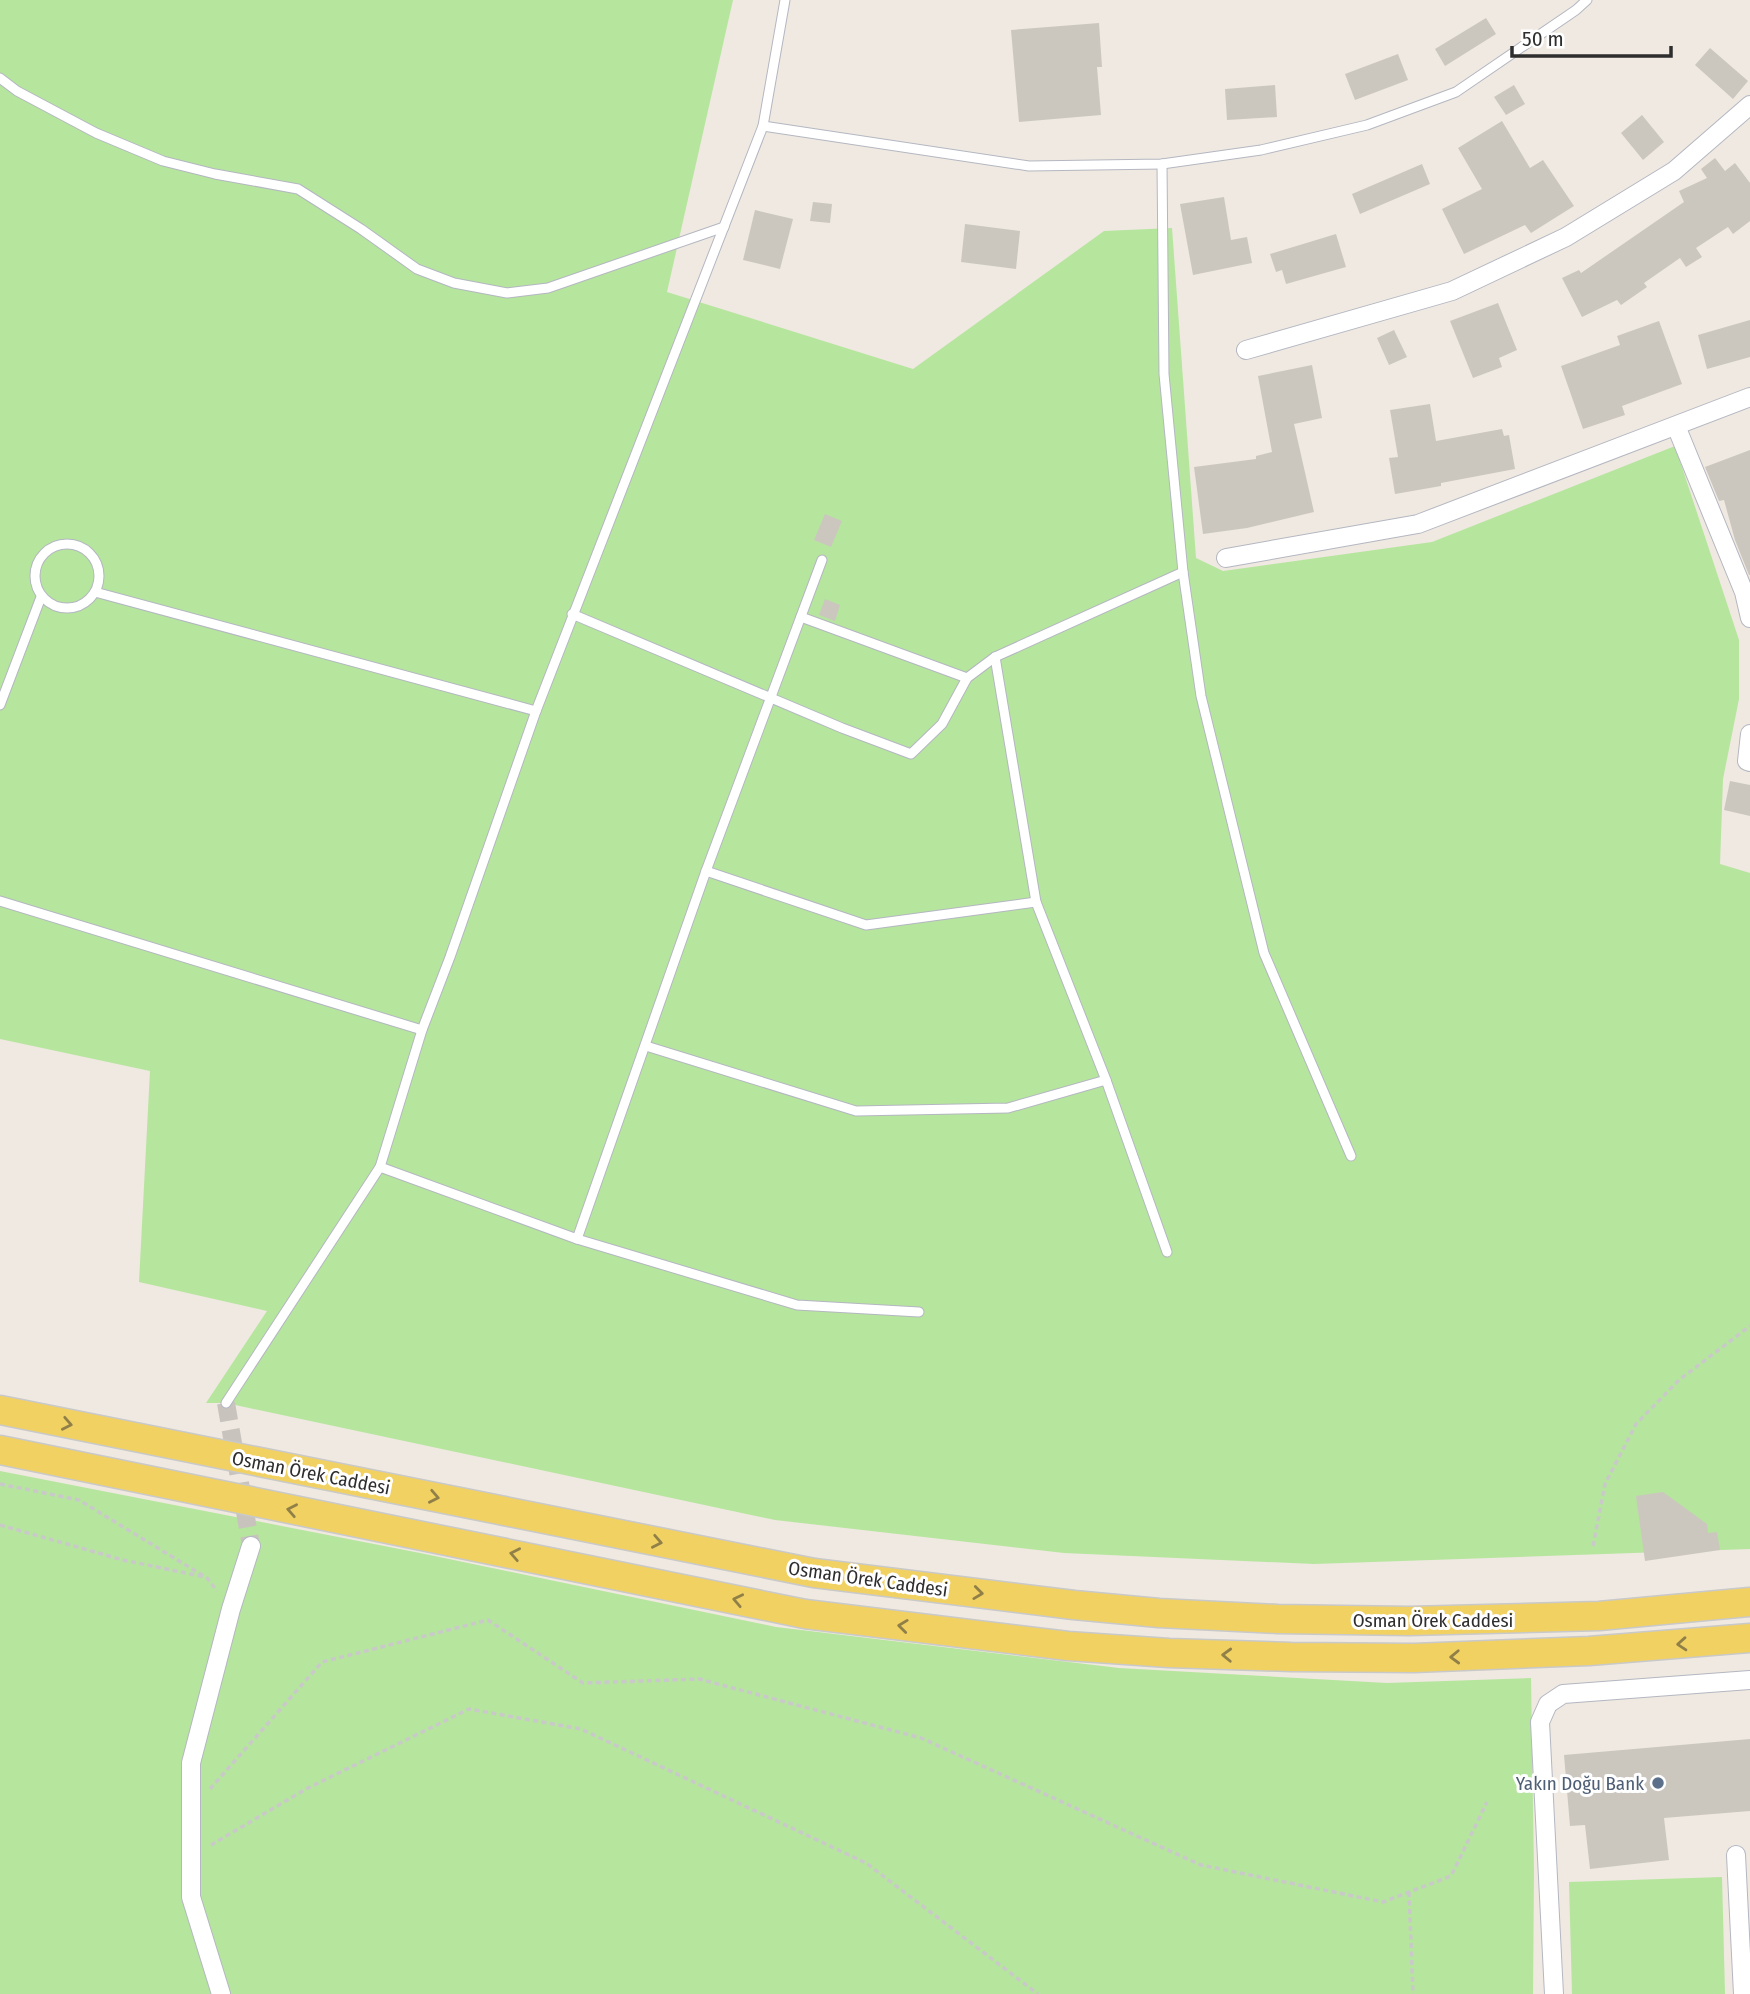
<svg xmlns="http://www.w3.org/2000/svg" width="1750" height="1994" font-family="'Fira Sans Condensed',sans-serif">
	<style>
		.green { fill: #b6e59e }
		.building { fill: #cbc7bf }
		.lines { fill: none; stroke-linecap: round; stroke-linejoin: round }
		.minor-tunnel { stroke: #c8c4bd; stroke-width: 18; stroke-dasharray: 18 9; stroke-linecap: butt }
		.service-casing { stroke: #b4b7c1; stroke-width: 11 }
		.minor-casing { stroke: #b4b7c1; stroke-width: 20 }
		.primary-casing { stroke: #c9c9c9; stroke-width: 31 }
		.path { stroke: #c9c9c9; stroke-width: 3.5; stroke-dasharray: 5 3.5; stroke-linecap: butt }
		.service { stroke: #fff; stroke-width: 9 }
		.minor { stroke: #fff; stroke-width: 18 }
		.primary { stroke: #f2d163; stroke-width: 28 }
		.oneway { stroke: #908048 }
		.service-dot { fill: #5c6f8a; stroke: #fff; stroke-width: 2.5 }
		.labels { text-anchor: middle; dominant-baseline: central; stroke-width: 6; stroke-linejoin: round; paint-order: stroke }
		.street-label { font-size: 19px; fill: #2e2e2e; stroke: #fff }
		.service-label { font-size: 19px; fill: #4e5e75; stroke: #fff; text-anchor: end }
	</style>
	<rect width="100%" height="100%" fill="#efe9e1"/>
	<g class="green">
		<polygon points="0,0 733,0 667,292 913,369 1104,231 1172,228 1196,558 1223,571 1432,542 1675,446 1739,640 1739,699 1723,779 1720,864 1750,873 1750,1549 1314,1564 1064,1553 775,1520 226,1403 206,1403 267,1311 139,1282 150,1071 0,1039"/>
		<polygon points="0,1471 420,1553 776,1627 1119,1668 1387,1683 1531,1678 1534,1871 1533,1994 0,1994"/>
		<polygon points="1722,1877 1725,1994 1572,1994 1569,1882"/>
	</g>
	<g class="building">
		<polygon points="1486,18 1496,34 1445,66 1435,49"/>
		<polygon points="1099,23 1102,67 1097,67 1101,115 1019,122 1011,30"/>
		<polygon points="1710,48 1748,81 1733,99 1695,65"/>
		<polygon points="1398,54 1408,80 1355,100 1345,74"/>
		<polygon points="1275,85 1277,117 1227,120 1225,89"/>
		<polygon points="1514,85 1525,104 1506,115 1494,97"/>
		<polygon points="1642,115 1664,142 1643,160 1621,133"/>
		<polygon points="1502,121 1530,168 1543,160 1574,206 1531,233 1525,225 1464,254 1442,209 1482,189 1458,148"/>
		<polygon points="1715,158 1725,171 1735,163 1750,183 1750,221 1733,234 1728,227 1696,248 1702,257 1686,267 1680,258 1644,283 1647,287 1621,305 1617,300 1582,317 1562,278 1579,270 1581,273 1684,202 1679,191 1707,178 1701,169"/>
		<polygon points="1422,164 1430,184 1360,214 1352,194"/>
		<polygon points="1224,197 1231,240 1247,237 1252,263 1193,275 1180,204"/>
		<polygon points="813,202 832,204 830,223 810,221"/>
		<polygon points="755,210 793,219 780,269 743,260"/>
		<polygon points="965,224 1020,231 1016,269 961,262"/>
		<polygon points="1336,234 1346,267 1286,284 1282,270 1276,272 1270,254"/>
		<polygon points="1498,303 1517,350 1499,358 1502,367 1473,378 1450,321"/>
		<polygon points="1750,320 1750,357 1707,369 1698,335"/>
		<polygon points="1659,321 1682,384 1622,406 1625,415 1583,429 1561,366 1620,345 1617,336"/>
		<polygon points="1394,330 1407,357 1389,365 1377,338"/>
		<polygon points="1312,365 1322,418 1294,424 1314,512 1247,528 1203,534 1194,467 1256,459 1256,456 1272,452 1258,376"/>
		<polygon points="1430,404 1436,441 1502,429 1504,436 1509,435 1515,469 1441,483 1441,486 1395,494 1389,458 1398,457 1390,410"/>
		<polygon points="1750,450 1750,575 1749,575 1735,540 1724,500 1719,501 1705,467"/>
		<polygon points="825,514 842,521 831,547 814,540"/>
		<polygon points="825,599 840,605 835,621 819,615"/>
		<polygon points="1730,781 1750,785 1750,816 1724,810"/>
		<polygon points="1663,1492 1707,1524 1708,1533 1717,1532 1720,1550 1645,1561 1636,1496"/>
		<polygon points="1750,1739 1750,1811 1664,1818 1669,1860 1590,1869 1585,1825 1570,1826 1564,1755"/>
	</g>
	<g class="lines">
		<polyline class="minor-tunnel" points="226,1403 251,1546"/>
		<g class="service-casing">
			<g id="service">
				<polyline points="0,78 17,91 96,133 163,161 215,174 298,189 361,229 417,269 454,283 507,293 548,288 724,227"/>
				<polyline points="763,126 1029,166 1162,164 1261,150 1367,125 1456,92 1576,10 1587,0"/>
				<polyline points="1162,164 1164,374 1183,572 1201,696 1264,953 1351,1156"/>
				<circle cx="67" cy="576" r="32"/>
				<polyline points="95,592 536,711"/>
				<polyline points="572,614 842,728 911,754 942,724 967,678 995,657 1183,572"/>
				<polyline points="801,617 967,678"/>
				<polyline points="995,657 1036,902 1106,1080 1167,1252"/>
				<polyline points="0,705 41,597"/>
				<polyline points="706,871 866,925 1036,902"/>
				<polyline points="0,901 422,1030"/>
				<polyline points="646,1046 856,1111 1008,1108 1106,1080"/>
				<polyline points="380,1167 422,1030 450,957 536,711 763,126 785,0"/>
				<polyline points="577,1239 706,871 822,560"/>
				<polyline points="226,1403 380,1167 577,1239 797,1305 919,1312"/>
			</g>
		</g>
		<g class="minor-casing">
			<g id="minor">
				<polyline points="1246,350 1452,291 1566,237 1674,171 1750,105"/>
				<polyline points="1676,426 1744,592 1750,618"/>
				<polyline points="1226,558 1418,524 1750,397"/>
				<polyline points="1750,734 1747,761 1750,762"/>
				<polyline points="1736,1855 1743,1994"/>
				<polyline points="221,1994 191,1897 191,1763 231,1609 251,1546"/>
				<polyline points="1554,1994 1540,1722 1548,1704 1563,1694 1750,1680"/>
			</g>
		</g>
		<g class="primary-casing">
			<g id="primary">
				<polyline points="0,1410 814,1573 1074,1605 1159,1613 1278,1619 1409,1621 1599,1616 1750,1602"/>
				<polyline points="0,1450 805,1614 1068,1646 1169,1653 1291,1657 1414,1658 1589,1651 1750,1638"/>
			</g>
		</g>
		<g class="path">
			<polyline points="0,1484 79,1500 207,1578 217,1591"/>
			<polyline points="0,1525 123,1560 205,1577"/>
			<polyline points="1593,1546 1605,1484 1636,1424 1679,1380 1750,1326"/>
			<polyline points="210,1789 322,1662 488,1620 583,1683 699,1679 921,1738 1201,1865 1383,1902 1451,1876 1487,1802"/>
			<polyline points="211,1845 306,1789 469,1709 581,1729 866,1863 1038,1994"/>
			<polyline points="1409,1892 1413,1994"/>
		</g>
		<use href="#service" class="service"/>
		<use href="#minor" class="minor"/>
		<use href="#primary" class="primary"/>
	</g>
	<defs><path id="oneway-chevron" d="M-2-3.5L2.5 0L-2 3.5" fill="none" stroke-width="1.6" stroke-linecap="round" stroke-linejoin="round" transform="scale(1.75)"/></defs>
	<g class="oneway">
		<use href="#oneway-chevron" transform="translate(67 1424) rotate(11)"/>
		<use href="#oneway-chevron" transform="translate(434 1497) rotate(11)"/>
		<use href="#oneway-chevron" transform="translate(292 1510) rotate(-169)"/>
		<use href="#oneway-chevron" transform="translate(657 1542) rotate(11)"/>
		<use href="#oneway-chevron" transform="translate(515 1554) rotate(-169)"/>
		<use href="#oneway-chevron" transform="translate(978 1593) rotate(7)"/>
		<use href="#oneway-chevron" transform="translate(738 1600) rotate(-168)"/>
		<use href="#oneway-chevron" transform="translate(903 1626) rotate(-173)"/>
		<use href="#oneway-chevron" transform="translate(1682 1644) rotate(176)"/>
		<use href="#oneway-chevron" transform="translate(1227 1655) rotate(-178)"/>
		<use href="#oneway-chevron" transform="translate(1455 1657) rotate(178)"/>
	</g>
	<circle class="service-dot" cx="1658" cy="1783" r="7"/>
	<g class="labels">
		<g class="street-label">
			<text transform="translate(311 1473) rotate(11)">Osman Örek Caddesi</text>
			<text transform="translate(868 1579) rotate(8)">Osman Örek Caddesi</text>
			<text x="1433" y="1620">Osman Örek Caddesi</text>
		</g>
		<g class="service-label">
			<text x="1644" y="1783">Yakın Doğu Bank</text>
		</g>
	</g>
	<path d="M1512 46v10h159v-10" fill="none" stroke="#2e2e2e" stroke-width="3.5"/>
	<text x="1522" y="46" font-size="21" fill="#2e2e2e" stroke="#ffffff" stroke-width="5" paint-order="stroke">50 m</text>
</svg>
